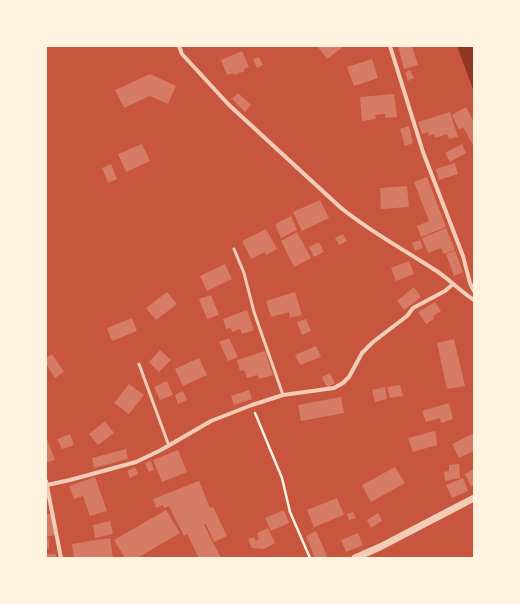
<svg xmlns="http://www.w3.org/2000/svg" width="520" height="604" font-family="Merriweather,serif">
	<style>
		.water { fill: #8f3625 }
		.building { fill: #d67c66 }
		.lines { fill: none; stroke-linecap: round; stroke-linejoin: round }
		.path { stroke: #fff3e0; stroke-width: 2.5 }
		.service { stroke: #f1ccb7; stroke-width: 3 }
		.minor { stroke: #f1ccb7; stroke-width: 4 }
		.tertiary { stroke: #f1ccb7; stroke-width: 7 }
	</style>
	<rect width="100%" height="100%" fill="#c8553d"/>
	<polygon class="water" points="457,46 474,46 474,92"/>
	<g class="building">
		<polygon points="317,46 344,46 327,59"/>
		<polygon points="398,46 412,46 418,65 404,69"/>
		<polygon points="242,51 249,67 244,69 245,71 234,75 233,73 227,75 221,60"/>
		<polygon points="259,57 263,65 257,68 253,59"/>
		<polygon points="372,59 378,78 354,86 347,67"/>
		<polygon points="410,70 414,78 408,81 405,73"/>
		<polygon points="150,74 176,86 168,104 150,96 124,108 115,90"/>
		<polygon points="238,93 251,105 245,112 232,99"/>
		<polygon points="394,94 397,117 385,118 385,114 375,115 376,119 362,121 360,97"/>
		<polygon points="466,107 474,122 474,144 473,145 463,127 459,130 452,115"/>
		<polygon points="450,112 458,137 449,139 447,134 435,138 434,134 429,136 428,132 422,134 418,122"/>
		<polygon points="409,126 413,143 405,146 400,129"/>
		<polygon points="142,144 150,161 126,172 118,154"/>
		<polygon points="462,144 466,153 450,162 445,153"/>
		<polygon points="455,163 458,174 439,180 436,169"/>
		<polygon points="111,164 117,179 108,183 102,168"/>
		<polygon points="427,177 446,227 421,237 417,226 429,221 414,182"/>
		<polygon points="407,186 409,207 381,209 380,188"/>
		<polygon points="320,200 329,218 302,231 293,212"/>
		<polygon points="291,216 297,230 281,238 275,224"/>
		<polygon points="446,228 455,250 444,254 441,248 428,253 422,238"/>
		<polygon points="266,229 277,249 266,255 265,252 251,259 242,241"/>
		<polygon points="297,232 311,258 294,267 281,241"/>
		<polygon points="343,234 347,241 339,245 335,238"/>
		<polygon points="420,240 423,248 415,251 412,243"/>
		<polygon points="319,242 324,252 314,257 309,247"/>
		<polygon points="455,251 463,272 454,276 446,254"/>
		<polygon points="409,261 414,274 396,281 391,268"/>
		<polygon points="225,264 232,279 207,291 200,276"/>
		<polygon points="414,287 421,297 404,310 397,301"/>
		<polygon points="167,292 177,304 156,320 146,308"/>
		<polygon points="295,292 302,315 290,318 289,312 271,317 266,301"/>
		<polygon points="211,295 219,315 207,319 199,299"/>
		<polygon points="435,302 441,311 433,316 434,319 426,324 418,312"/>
		<polygon points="247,310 254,330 242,334 240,329 232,332 231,328 226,329 223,319"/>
		<polygon points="132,318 137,331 112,341 107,328"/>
		<polygon points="306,319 311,331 302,335 297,322"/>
		<polygon points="229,338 238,357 228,361 219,342"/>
		<polygon points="454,339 465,386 447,389 437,343"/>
		<polygon points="316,346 321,357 300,365 295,355"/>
		<polygon points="160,350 171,360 159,372 149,362"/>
		<polygon points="265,351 273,375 259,379 257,375 247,378 244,370 240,371 237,360"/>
		<polygon points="52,354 64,372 55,378 46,364 46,358"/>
		<polygon points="199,358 207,375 183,386 175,369"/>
		<polygon points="330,373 335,383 327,388 322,377"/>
		<polygon points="167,381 173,395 160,400 154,387"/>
		<polygon points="129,384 144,395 129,414 114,403"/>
		<polygon points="400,385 403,396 390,398 387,387"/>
		<polygon points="385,387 387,399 375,402 372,390"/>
		<polygon points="249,390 252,399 234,405 231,396"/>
		<polygon points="183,391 187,400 178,404 175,395"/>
		<polygon points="341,397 344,413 301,421 298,405"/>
		<polygon points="449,403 453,419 441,423 440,418 426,422 422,411"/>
		<polygon points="105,421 114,433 98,445 89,434"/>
		<polygon points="435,431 436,434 437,445 413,452 408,438"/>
		<polygon points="474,433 474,451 459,458 452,444"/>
		<polygon points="70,434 74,445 62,449 57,439"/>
		<polygon points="46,437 55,460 46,463"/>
		<polygon points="126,449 128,459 94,468 92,458"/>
		<polygon points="178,450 187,472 162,482 153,460"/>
		<polygon points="151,461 154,470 149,472 145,463"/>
		<polygon points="459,464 460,478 445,481 444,472 449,471 449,465"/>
		<polygon points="135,467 138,474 130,478 127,471"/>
		<polygon points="395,467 405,483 371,502 362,485"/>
		<polygon points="474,469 474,485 471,486 465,474"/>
		<polygon points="95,477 107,511 90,516 83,496 74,499 69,486"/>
		<polygon points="463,478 468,491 452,498 446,485"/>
		<polygon points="199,481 210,508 213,507 227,536 214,542 206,524 204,525 221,558 199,558 187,534 184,536 169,506 164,508 163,505 156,508 153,499"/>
		<polygon points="337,498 344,515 314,527 307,510"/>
		<polygon points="166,510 180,533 137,558 125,558 114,540"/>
		<polygon points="284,510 289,523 271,531 265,518"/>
		<polygon points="353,512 356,518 349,520 347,514"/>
		<polygon points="378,513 382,521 371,528 367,520"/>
		<polygon points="46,514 52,514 55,535 46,537"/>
		<polygon points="110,521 113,534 95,538 93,525"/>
		<polygon points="268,528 275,543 264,549 252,548 248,539 254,537 256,541 259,539 257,533"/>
		<polygon points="316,531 327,556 323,558 315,558 306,536"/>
		<polygon points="358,533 363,545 346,552 341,540"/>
		<rect x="46" y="538" width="3" height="11"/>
		<polygon points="110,538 113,558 74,558 72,544"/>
		<rect x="46" y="554" width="10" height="4"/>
	</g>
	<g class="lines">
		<polyline class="path" points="255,413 282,478 290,512 310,558"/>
		<g class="service">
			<polyline points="234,249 244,273 254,312 283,395"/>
			<polyline points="139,364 169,446"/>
		</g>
		<g class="minor">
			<path d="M 179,46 L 182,54 L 229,105 L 340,207 C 370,232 405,250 438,272 C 450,280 461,292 474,300"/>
			<polyline points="390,46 423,152 463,256 470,283 474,291"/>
			<polyline points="46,481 61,558"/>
			<polyline points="47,485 70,480 136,462 161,450 211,421 252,405 283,395 334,388 343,383 349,377 362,353 373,342 407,316 413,308 445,291 453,284"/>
		</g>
		<polyline class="tertiary" points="355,558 380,547 474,498"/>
	</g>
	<rect width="520" height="604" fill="none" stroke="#fff3e0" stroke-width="94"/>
</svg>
